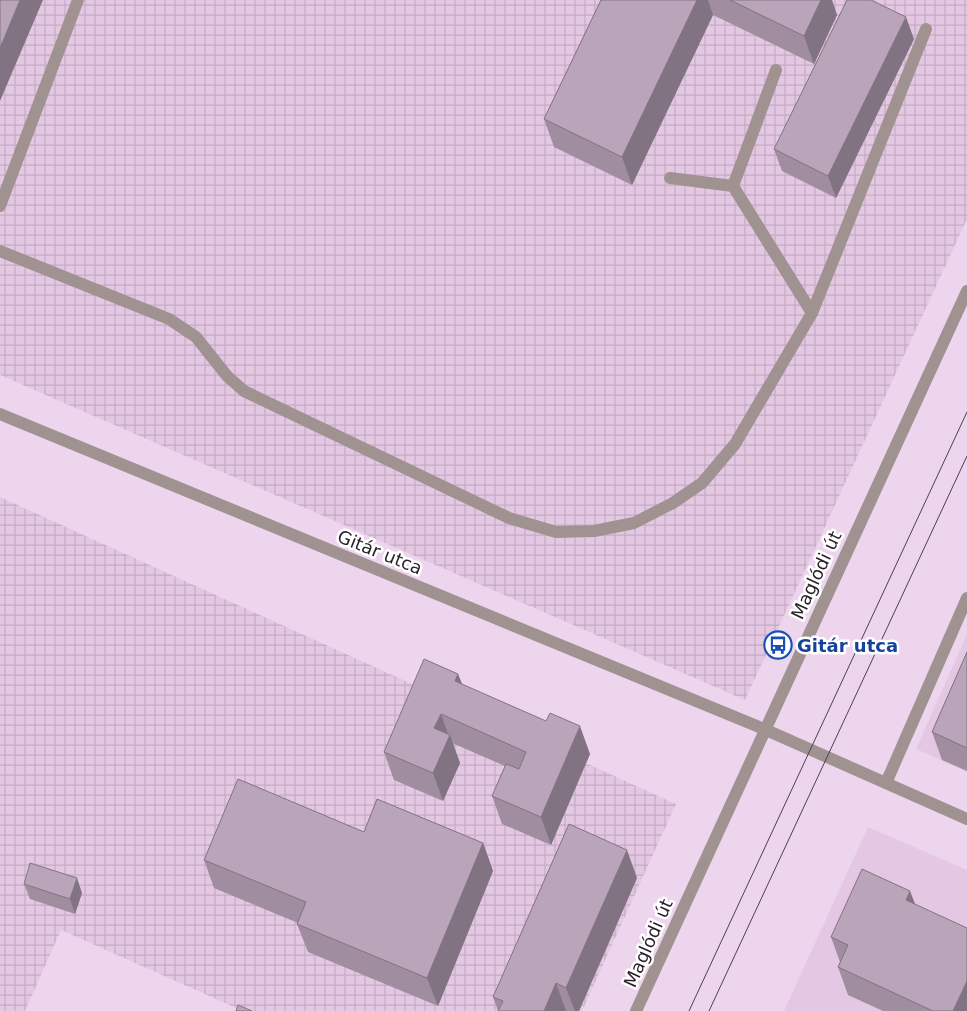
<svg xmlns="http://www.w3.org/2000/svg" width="967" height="1011" font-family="'DejaVu Sans',sans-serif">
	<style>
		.built { fill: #e4c8e3 }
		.industrial { fill: url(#industrial-grid) }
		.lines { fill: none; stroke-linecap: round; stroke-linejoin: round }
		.service { stroke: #a19292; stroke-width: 12 }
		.minor { stroke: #a19292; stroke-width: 12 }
		.tertiary { stroke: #a19292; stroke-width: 12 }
		.tram { stroke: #4c414c; stroke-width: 1 }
		.wall { fill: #a08da0 }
		.shaded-wall { fill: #827382 }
		.building { fill: #baa4ba; stroke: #827382 }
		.labels { text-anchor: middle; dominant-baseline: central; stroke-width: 5; stroke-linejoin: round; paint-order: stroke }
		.street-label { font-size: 18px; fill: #271f27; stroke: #fff }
		.transit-label { font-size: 18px; font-weight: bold; fill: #164399; stroke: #fff; text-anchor: start }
	</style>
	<defs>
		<pattern id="industrial-grid" width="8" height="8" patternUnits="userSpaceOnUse" patternTransform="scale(1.25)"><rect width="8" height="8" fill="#e4c8e3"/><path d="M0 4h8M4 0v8" fill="none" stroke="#c4abc3"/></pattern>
	</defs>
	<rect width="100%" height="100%" fill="#edd6ed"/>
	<g class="built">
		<polygon points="967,634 967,772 916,749"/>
		<polygon points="868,827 967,870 967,1011 784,1011"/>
	</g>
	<g class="industrial">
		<polygon points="0,0 967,0 967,219 745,700 0,375"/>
		<polygon points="0,497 676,804 582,1011 243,1011 61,930 25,1011 0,1011"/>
	</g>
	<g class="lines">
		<g class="service">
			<polyline points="776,70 733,186 812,313"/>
			<polyline points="670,178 733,186"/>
			<polyline points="0,206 78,0"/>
			<polyline points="0,251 169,319 196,337 227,376 244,391 509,518 556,532 594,531 634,523 673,503 702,483 735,444 812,313 926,29"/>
			<polyline points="886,783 967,598"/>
		</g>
		<polyline class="minor" points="764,729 967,819"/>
		<g class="tertiary">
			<polyline points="0,414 764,729"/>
			<polyline points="636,1011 967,291"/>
		</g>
		<g class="tram">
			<polyline points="689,1011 967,412"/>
			<polyline points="709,1011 967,456"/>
		</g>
	</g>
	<g class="wall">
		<polygon points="601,0 832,0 837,15 814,64 713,15 632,185 554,147 544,119"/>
		<polygon points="914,39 836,198 782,171 774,149"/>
		<polygon points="967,652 967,771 942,760 932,732"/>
		<polygon points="458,674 462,684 590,754 551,845 502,824 492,796 505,766 452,743 460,763 443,801 394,780 384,752"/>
		<polygon points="364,832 483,843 493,871 438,1006 308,952 297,924 298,923 214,888 204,860"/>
		<polygon points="637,878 579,1011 498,1011 493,997"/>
		<polygon points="24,884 82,893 75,914 30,899"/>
		<polygon points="915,904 967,1011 883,1011 848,995 838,967 840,962 831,937"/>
	</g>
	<g class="shaded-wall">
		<polygon points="20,0 43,0 0,101 0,48"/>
		<polygon points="697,0 708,0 713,15 632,185 622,157"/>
		<polygon points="821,0 832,0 837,15 814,64 804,36"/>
		<polygon points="906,17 914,39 836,198 828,176"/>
		<polygon points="458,674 469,702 455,681"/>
		<polygon points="441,714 449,737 450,735 460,763 443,801 433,773 434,728"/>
		<polygon points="580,726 590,754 551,845 541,817"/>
		<polygon points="483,843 493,871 438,1006 427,978"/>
		<polygon points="627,850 637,878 579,1011 575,1011 566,988"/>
		<polygon points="77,878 82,893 75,914 70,899"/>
		<polygon points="910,891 921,919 906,900"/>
		<polygon points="967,981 967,1011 953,1011"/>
		<polygon points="556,983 566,1011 544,1011"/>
	</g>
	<g class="building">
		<polygon points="0,0 20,0 0,48"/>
		<polygon points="601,0 697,0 622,157 544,119"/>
		<polygon points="730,0 821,0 804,36"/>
		<polygon points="847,0 871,0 906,17 828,176 774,149"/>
		<polygon points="967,652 967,748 932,732"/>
		<polygon points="424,659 458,674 455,681 546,721 550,713 580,726 541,817 492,796 506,764 519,769 526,752 441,714 434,728 450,735 433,773 384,752"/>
		<polygon points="238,779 364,832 377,799 483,843 427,978 297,924 306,902 204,860"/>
		<polygon points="569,824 627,850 566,988 556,983 544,1011 498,1011 503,1001 493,997"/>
		<polygon points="30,863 77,878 70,899 24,884"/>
		<polygon points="862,869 910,891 906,900 967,928 967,981 953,1011 933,1011 838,967 848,945 831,937"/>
		<polygon points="238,1005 252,1011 236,1011"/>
	</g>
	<defs>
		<g id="bus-ring" transform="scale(1.4375)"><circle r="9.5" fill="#fff" stroke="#1a4fb4" stroke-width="1.5"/><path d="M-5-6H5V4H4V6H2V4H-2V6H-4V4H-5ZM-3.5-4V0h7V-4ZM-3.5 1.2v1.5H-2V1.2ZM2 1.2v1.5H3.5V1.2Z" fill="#1a4fb4"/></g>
	</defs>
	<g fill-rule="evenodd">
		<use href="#bus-ring" x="778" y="645"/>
	</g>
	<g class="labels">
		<g class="street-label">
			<text transform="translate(380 552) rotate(22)">Gitár utca</text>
			<text transform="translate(816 575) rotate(-65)">Maglódi út</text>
			<text transform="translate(648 943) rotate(-66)">Maglódi út</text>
		</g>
		<g class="transit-label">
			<text x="797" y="645">Gitár utca</text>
		</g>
	</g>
</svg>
